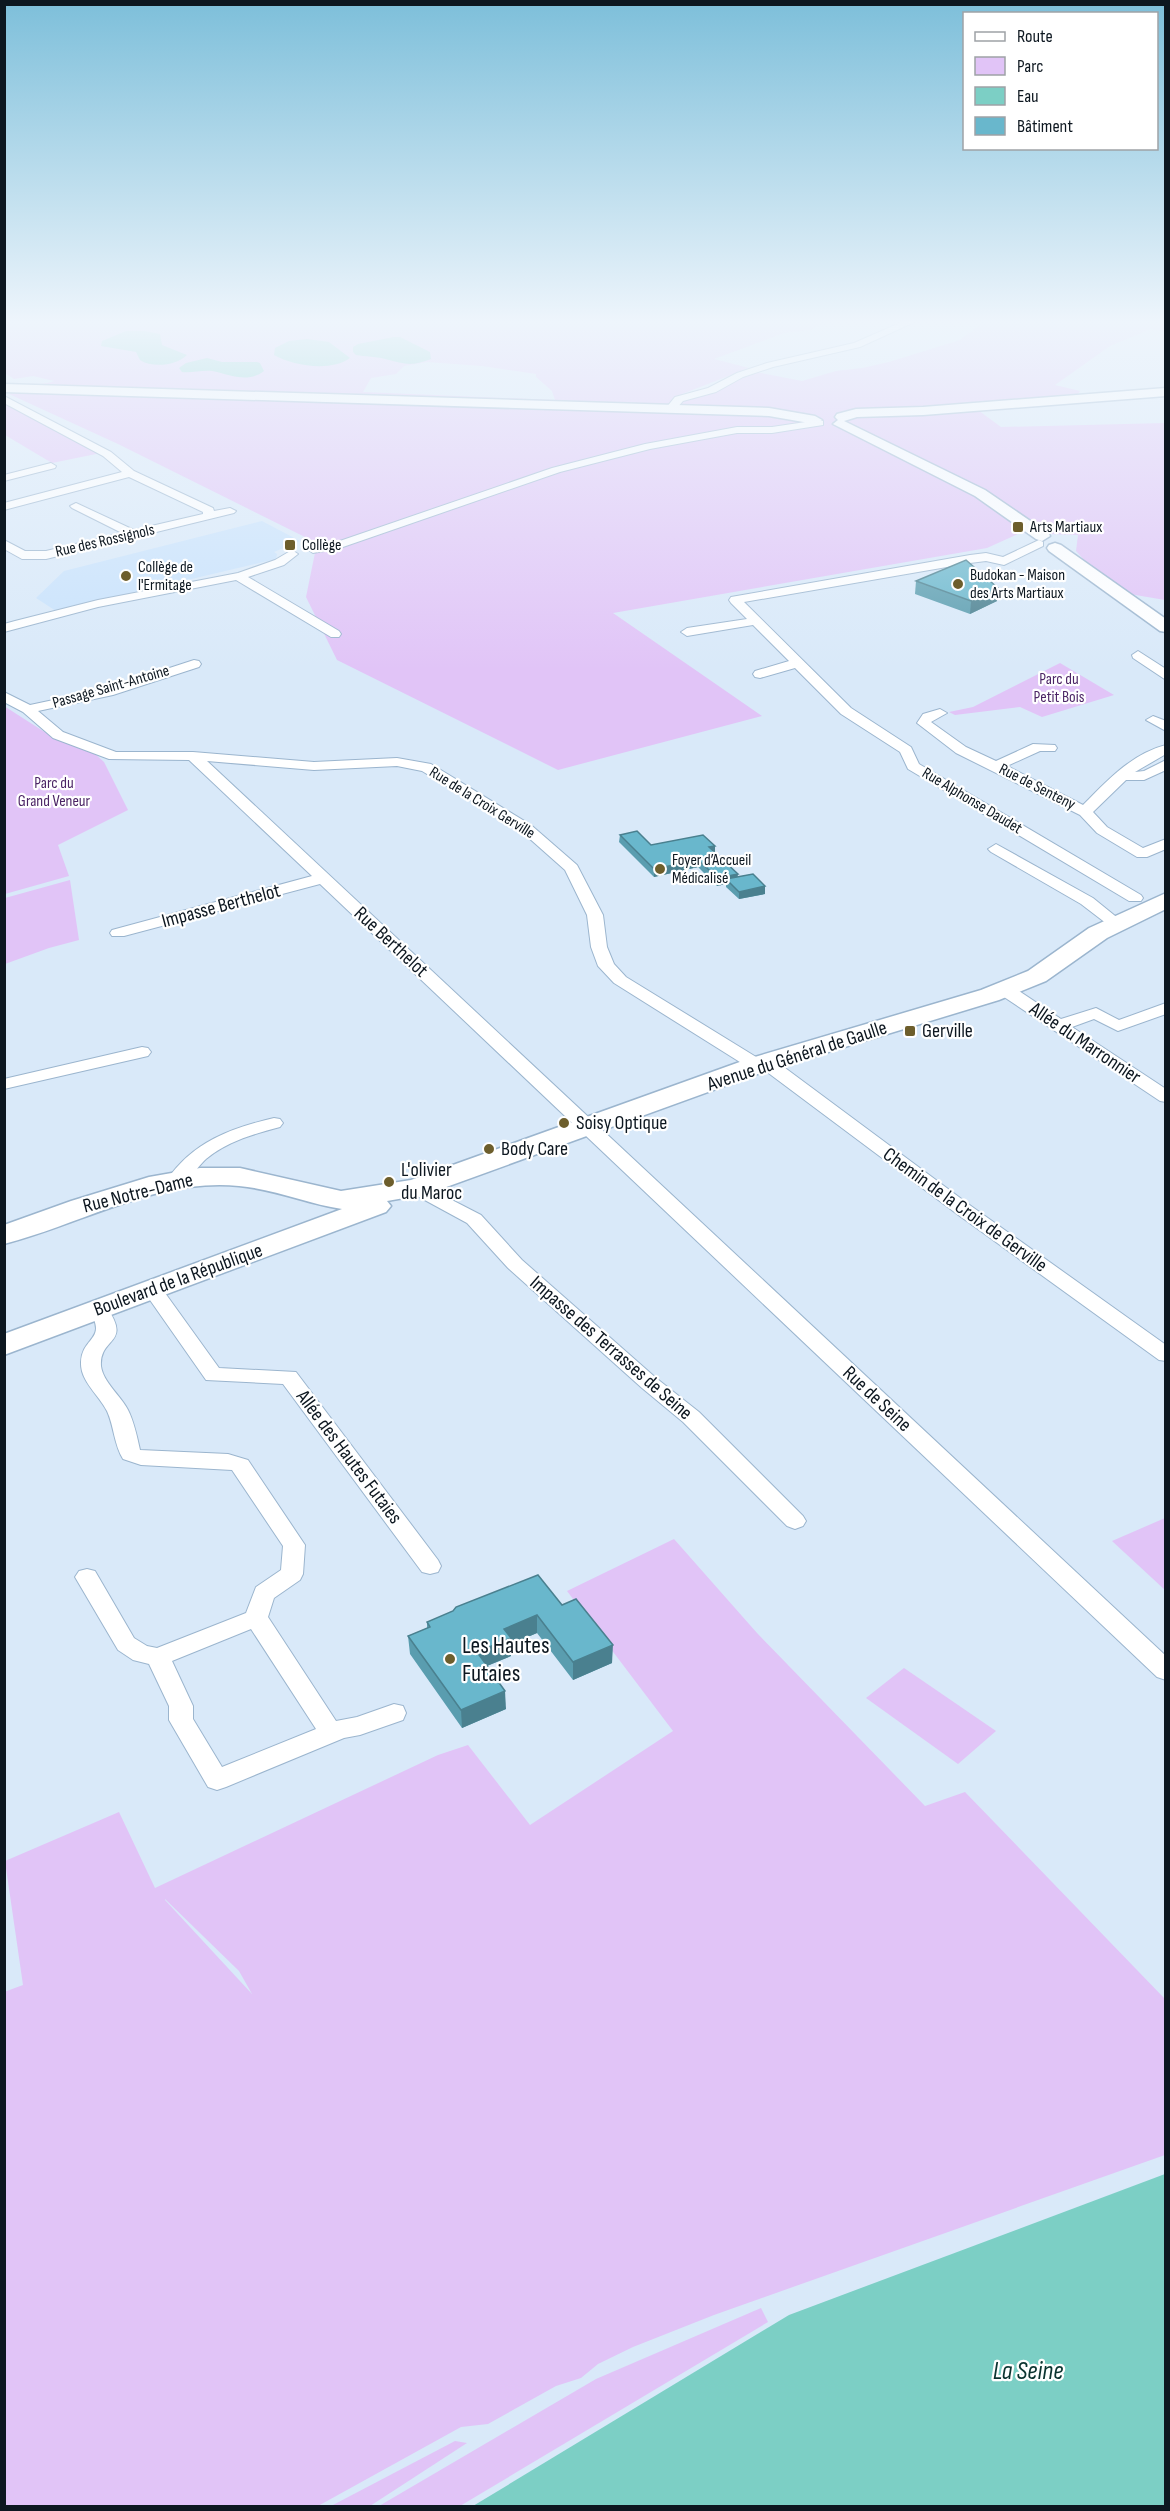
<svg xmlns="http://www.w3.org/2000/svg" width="1170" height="2511" font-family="'Sofia Sans Condensed',sans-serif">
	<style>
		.built { fill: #c8e2fc }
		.green { fill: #e1c4f7; fill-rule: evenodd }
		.water { fill: #7ccfc5 }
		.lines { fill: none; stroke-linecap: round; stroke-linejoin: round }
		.street-casing { stroke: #9bb5ce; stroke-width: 2 }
		.secondary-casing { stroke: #9bb5ce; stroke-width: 3 }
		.primary-casing { stroke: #9bb5ce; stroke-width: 3 }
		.street { fill: #fff; fill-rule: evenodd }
		.secondary { fill: #fff; fill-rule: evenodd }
		.primary { fill: #fff; fill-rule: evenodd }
		.wall { fill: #5a9daf }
		.shaded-wall { fill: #4a808f }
		.building { fill: #69b7cc; stroke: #4a808f; stroke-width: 1.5 }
		.poi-dot { fill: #6d5e2c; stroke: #fff; stroke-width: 2 }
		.labels { text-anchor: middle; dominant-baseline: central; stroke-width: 4.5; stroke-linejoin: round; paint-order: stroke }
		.far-poi-label { font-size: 16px; fill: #0d1720; stroke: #fff; text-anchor: start }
		.far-street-label { font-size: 16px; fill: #0d1720; stroke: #fff }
		.far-park-label { font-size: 16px; fill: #4c2566; stroke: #fff }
		.street-label { font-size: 20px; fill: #0d1720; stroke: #fff }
		.poi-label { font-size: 20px; fill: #0d1720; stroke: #fff; text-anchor: start }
		.near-poi-label { font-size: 24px; fill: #0d1720; stroke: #fff; text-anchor: start }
		.near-water-label { font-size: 26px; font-style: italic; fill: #0b3430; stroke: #fff }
	</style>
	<rect width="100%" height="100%" fill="#d9e9f9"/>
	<polygon class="built" points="262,521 300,541 274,552 277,554 276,559 56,611 36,598 64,571"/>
	<g class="green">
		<path d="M 4,319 L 831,319 L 810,330 L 784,333 L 714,359 L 749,368 L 682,394 L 687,397 L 751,371 L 802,381 L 836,371 L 862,368 L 889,362 L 960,340 L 987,319 L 1165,319 L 1165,332 L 1151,329 L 1110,346 L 1055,385 L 1080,391 L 1076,397 L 971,405 L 1001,427 L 1165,423 L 1165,600 L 1112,591 L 1076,551 L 1078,535 L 1020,533 L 987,548 L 613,613 L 762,716 L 558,770 L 337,660 L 306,597 L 317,543 L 118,444 L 9,394 L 31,388 L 28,386 C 37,383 45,385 54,381 L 33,376 L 14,379 L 5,373 ZM 427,362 L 482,366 L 536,374 L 536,377 L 552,391 L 555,400 L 363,392 L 371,378 L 396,374 L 404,366 Z"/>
		<polygon points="4,402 101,453 52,463 5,435"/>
		<polygon points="1060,663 1114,695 1042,717 1020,707 955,715 949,712 973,707"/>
		<polygon points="4,706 54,738 94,753 104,762 128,810 58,845 69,876 5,894"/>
		<polygon points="70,880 79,940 49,948 5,964 5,898"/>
		<polygon points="1165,1518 1165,1590 1112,1541"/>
		<path d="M 674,1539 L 757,1633 L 925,1806 L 965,1792 L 1165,1999 L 1165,2155 L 714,2315 L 633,2347 L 598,2364 L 581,2378 L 556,2386 L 488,2424 L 461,2427 L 318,2506 L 5,2506 L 4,1992 L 23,1985 L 5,1861 L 119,1812 L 155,1888 L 438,1755 L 468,1745 L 530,1825 L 673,1731 L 567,1591 ZM 165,1899 L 239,1971 L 252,1994 L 165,1900 Z"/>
		<polygon points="904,1668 996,1731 958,1764 866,1698"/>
		<polygon points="761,2308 768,2322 460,2506 379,2506 596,2379"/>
		<polygon points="455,2441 467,2443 370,2506 331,2506"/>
	</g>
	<g class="water">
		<path d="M 126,331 L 144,331 L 160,334 L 162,345 L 187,355 C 176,366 152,368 140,360 L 136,352 L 101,346 L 102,341 Z"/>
		<path d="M 394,337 L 400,337 L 430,352 L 431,359 C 410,367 406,364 385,359 C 375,356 366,357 356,355 L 353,352 L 353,347 L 358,344 Z"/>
		<path d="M 307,339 L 329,342 L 350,358 C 331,372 293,366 274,355 L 275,348 L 289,341 Z"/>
		<path d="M 207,358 L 222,362 L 257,362 L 260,363 L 264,371 C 247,384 229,374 212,371 C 202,370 192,373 182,372 L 179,368 L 186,363 Z"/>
		<polygon points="1165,2174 1165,2506 473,2506 789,2315"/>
	</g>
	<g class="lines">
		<g class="street-casing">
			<g id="street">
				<polygon points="909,319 921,319 860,347 773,367 743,377 716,392 683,401 675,410 666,408 675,397 708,388 737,373 767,363 854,343"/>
				<polygon points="4,396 111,452 134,471 213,508 214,511 230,508 236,511 234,513 46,559 22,559 4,549 4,540 25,551 46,551 122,533 72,508 70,506 76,503 134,530 203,514 203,512 129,477 4,510 4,503 122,472 103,456 4,403"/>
				<polygon points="819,420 823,421 823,425 772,433 737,433 650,449 560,472 340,548 313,553 307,549 313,545 334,543 552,468 645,444 737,427 772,427"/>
				<polygon points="51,463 56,466 55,468 4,481 4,475"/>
				<polygon points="1039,540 1043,542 1043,546 1004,565 986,561 970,563 744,602 851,708 911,747 919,764 1141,895 1143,898 1141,901 1129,901 908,769 900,752 841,714 795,668 760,678 755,677 753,674 755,671 789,661 753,625 687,636 681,632 687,628 747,619 731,603 729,600 731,597 970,555 986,553 1003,557"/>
				<polygon points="292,550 298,554 284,565 248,577 339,631 341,634 339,637 331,637 236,580 98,607 4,632 4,624 15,621 98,600 238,573 275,560"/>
				<polygon points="1138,651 1166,669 1166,680 1133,658 1132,655"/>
				<polygon points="194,660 199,661 201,664 199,667 113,695 38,711 63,732 116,752 193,752 314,762 397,758 431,764 531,825 577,865 603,915 607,947 614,964 626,977 761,1060 773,1059 971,1206 1166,1345 1166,1361 1159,1360 957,1214 763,1069 751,1069 614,983 598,966 591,947 587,915 565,870 521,831 422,771 397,766 314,770 207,761 1166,1656 1166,1680 1157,1677 320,884 124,936 112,936 110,933 112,930 312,876 189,760 109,759 53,738 23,712 4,702 4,692 30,705 105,689"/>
				<path d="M 940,709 L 947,713 L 931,722 L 966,747 L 996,761 L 1033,744 L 1055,745 L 1057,748 L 1055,751 L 1040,751 L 1007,766 L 1083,805 C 1107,781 1131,754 1166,745 L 1166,754 L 1135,772 L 1144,771 L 1166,760 L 1166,770 L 1144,780 L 1126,780 L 1093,812 L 1107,827 L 1143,848 L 1166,839 L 1166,849 L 1147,857 L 1137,857 L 1097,833 L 1080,815 L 956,753 L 917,723 L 923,714 Z"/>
				<polygon points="1153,716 1166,721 1166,731 1146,720"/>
				<polygon points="996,844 1093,898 1125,924 1117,929 1111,927 1081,904 991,852 988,849"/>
				<polygon points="1004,984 1010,985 1061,1019 1096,1008 1119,1020 1166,1003 1166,1014 1118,1031 1094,1019 1072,1027 1166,1089 1166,1102 1160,1101 998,993 996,989 998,985"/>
				<polygon points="142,1047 148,1048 151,1052 148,1056 4,1089 4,1079"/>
				<path d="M 274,1118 L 280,1119 L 283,1123 L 280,1127 C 254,1134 228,1141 206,1159 C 195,1169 186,1188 169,1184 L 167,1180 C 193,1142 231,1128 274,1118 Z"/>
				<polygon points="417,1182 481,1215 522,1260 656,1378 699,1412 803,1516 806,1521 803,1526 795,1529 787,1526 683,1422 642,1388 508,1268 467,1223 410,1192 408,1188 410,1184"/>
				<polygon points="153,1284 160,1286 219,1368 296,1372 438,1560 441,1566 438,1572 430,1574 422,1572 283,1384 206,1380 143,1290 146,1286"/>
				<path d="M 98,1303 L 105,1305 C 134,1345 99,1336 101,1366 C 103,1382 121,1396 128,1410 C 134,1422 137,1436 140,1450 L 228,1454 L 248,1460 L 305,1545 L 303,1574 L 300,1580 L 274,1598 L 268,1617 L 336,1721 L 357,1717 L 394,1704 L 403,1706 L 406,1713 L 403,1720 L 360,1735 L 344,1738 L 226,1787 L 217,1790 L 208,1787 L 169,1720 L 169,1706 L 149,1664 L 133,1660 L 118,1650 L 75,1577 L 79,1571 L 87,1569 L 95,1571 L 134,1638 L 147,1646 L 157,1648 L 246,1613 L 256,1587 L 281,1570 L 283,1546 L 232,1470 L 141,1465 L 123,1459 C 114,1445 114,1426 107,1411 C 99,1395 80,1381 81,1362 C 82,1336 109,1340 88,1309 L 91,1305 ZM 251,1629 L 316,1729 L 222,1767 L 193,1719 L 193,1706 L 172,1661 Z"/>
			</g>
		</g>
		<g class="secondary-casing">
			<g id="secondary">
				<polygon points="4,384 769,408 815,416 822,420 815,424 769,416 4,392"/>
				<polygon points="1166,388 1166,396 923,415 857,417 844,421 985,490 1048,533 1050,536 1042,541 1036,539 975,496 833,424 838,420 835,417 837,414 856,409 923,407"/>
				<polygon points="1055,543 1061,545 1166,619 1166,632 1160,631 1049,551 1047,548 1049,545"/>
			</g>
		</g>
		<g class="primary-casing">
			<path id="primary" d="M 1166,893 L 1166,909 L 1107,938 L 1046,981 L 999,1000 L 766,1071 L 427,1194 L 387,1201 L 391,1206 L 386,1212 L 4,1355 L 4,1334 L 342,1209 C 308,1204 274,1189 239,1186 C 155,1178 83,1224 4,1244 L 4,1225 L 71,1201 L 149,1177 L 200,1168 L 240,1168 L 341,1191 L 411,1180 L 748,1059 L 981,990 L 1028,971 L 1089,928 Z"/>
		</g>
		<use href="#street" class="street"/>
		<use href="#secondary" class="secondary"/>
		<use href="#primary" class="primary"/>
	</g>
	<g class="wall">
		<polygon points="916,581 998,588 997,601 970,614 915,594"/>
		<polygon points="620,835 651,845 715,846 715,852 738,877 765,886 765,894 739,899 726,887 726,884 717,886 698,867 654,877 619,842"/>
		<polygon points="562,1605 612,1663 573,1680 537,1633 511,1644 511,1656 487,1666 506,1709 462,1728 410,1654 408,1636 427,1628 427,1622"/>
	</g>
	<g class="shaded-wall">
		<polygon points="998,588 997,601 970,614 971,601"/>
		<polygon points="715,846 715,853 709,847"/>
		<polygon points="698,860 698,867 654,877 654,869"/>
		<polygon points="738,874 737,882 726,879 726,884 717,886 718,878"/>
		<polygon points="765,886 765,894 739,899 739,892"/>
		<polygon points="537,1615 537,1633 511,1644 511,1656 477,1670 477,1652 504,1629"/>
		<polygon points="613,1645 612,1663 573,1680 573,1662"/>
		<polygon points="505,1691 506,1709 462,1728 461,1710"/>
	</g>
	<g class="building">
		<polygon points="966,560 998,588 971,601 916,581"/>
		<polygon points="637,831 651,845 703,835 715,846 709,847 738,874 718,878 698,860 654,869 620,835"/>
		<polygon points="753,874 765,886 739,892 726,879"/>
		<polygon points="538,1575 562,1605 576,1599 613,1645 573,1662 537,1615 504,1629 511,1638 477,1652 505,1691 461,1710 408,1636 430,1627 427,1622 453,1611 456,1607"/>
	</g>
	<linearGradient id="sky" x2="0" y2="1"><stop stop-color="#7dbfda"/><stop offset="0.48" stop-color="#eef5fc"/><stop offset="1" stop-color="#eef5fc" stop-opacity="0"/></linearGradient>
	<rect width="1170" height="670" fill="url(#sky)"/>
	<g class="poi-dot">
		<rect x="1012" y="521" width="12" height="12" rx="3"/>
		<rect x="284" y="539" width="12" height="12" rx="3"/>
		<circle cx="126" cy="576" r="6"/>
		<circle cx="958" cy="584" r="6"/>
		<circle cx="660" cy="869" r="6"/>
		<rect x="904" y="1025" width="12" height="12" rx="3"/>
		<circle cx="564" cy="1123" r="6"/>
		<circle cx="489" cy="1149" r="6"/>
		<circle cx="389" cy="1182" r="6"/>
		<circle cx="450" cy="1659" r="6"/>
	</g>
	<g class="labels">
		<g class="far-poi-label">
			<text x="1030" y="527">Arts Martiaux</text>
			<text x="302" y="545">Collège</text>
			<text x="138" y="567">Collège de<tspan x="138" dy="18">l'Ermitage</tspan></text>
			<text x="970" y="575">Budokan - Maison<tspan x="970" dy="18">des Arts Martiaux</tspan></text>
			<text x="672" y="860">Foyer d’Accueil<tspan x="672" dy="18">Médicalisé</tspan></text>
		</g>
		<g class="far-street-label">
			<text transform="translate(105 541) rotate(-13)">Rue des Rossignols</text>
			<text transform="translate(111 687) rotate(-16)">Passage Saint-Antoine</text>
			<text transform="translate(1037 787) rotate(27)">Rue de Senteny</text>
			<text transform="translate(972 801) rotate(31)">Rue Alphonse Daudet</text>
			<text transform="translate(482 803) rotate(32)">Rue de la Croix Gerville</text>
		</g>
		<g class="far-park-label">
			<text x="1059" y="679">Parc du<tspan x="1059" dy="18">Petit Bois</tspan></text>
			<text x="54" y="783">Parc du<tspan x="54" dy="18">Grand Veneur</tspan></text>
		</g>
		<g class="street-label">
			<text transform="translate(221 906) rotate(-15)">Impasse Berthelot</text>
			<text transform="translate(391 942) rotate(43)">Rue Berthelot</text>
			<text transform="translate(1085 1043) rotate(34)">Allée du Marronnier</text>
			<text transform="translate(797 1056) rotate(-18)">Avenue du Général de Gaulle</text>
			<text transform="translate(138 1193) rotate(-14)">Rue Notre-Dame</text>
			<text transform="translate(965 1210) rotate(36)">Chemin de la Croix de Gerville</text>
			<text transform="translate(178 1280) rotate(-20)">Boulevard de la République</text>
			<text transform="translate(611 1348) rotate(41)">Impasse des Terrasses de Seine</text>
			<text transform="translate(877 1399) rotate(43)">Rue de Seine</text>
			<text transform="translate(349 1457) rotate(53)">Allée des Hautes Futaies</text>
		</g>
		<g class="poi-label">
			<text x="922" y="1031">Gerville</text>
			<text x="576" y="1123">Soisy Optique</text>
			<text x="501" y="1149">Body Care</text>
			<text x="401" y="1170">L'olivier<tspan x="401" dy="23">du Maroc</tspan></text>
		</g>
		<g class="near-poi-label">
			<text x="462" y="1645">Les Hautes<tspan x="462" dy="28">Futaies</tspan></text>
		</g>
		<g class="near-water-label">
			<text x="1028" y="2371">La Seine</text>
		</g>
	</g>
	<rect width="1170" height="2511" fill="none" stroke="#0d1720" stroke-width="12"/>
	<rect x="963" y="12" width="195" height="138" fill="#ffffff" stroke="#9ea2a6" stroke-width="1.5"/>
	<rect x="975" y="32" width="30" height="9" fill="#ffffff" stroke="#9ea2a6" stroke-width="1.5"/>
	<text x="1017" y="42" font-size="18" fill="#0d1720">Route</text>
	<rect x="975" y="57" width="30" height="18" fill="#e1c4f7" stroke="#9ea2a6" stroke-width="1.5"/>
	<text x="1017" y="72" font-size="18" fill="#0d1720">Parc</text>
	<rect x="975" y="87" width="30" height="18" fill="#7ccfc5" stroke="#9ea2a6" stroke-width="1.5"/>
	<text x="1017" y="102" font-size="18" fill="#0d1720">Eau</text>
	<rect x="975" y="117" width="30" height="18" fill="#69b7cc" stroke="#9ea2a6" stroke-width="1.5"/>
	<text x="1017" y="132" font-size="18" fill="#0d1720">Bâtiment</text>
</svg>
